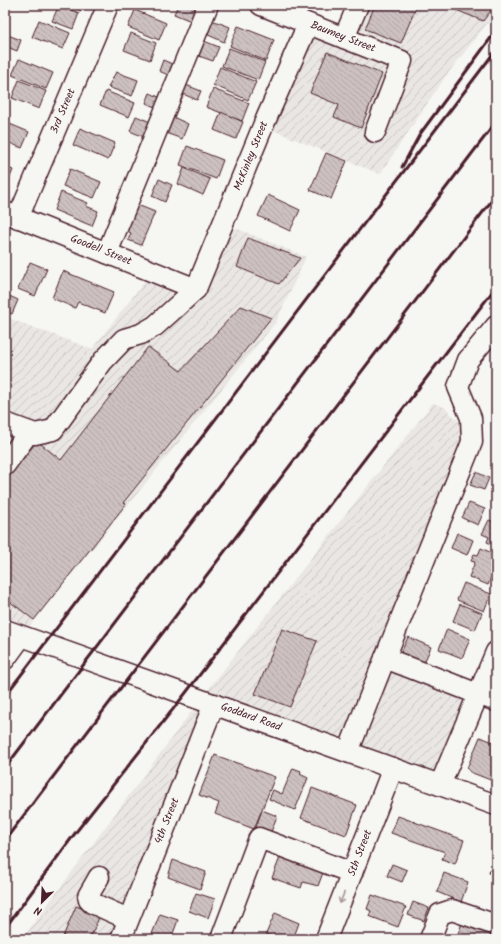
<svg xmlns="http://www.w3.org/2000/svg" width="501" height="944" font-family="Kalam,sans-serif">
	<style>
		.industrial { fill: url(#industrial-furrows) }
		.building { fill: url(#building-back-hatch); stroke: #4a1f2b }
		.lines { fill: none; stroke-linecap: round; stroke-linejoin: round }
		.minor-casing { stroke: #4a1f2b; stroke-width: 23 }
		.minor { stroke: #f6f6f2; stroke-width: 20 }
		.rail { stroke: #4a1f2b; stroke-width: 3 }
		.oneway { stroke: #a99598 }
		.labels { text-anchor: middle; dominant-baseline: central; stroke-width: 4; stroke-linejoin: round; paint-order: stroke }
		.street-label { font-size: 11px; fill: #4a1f2b; stroke: #f6f6f2 }
	</style>
	<defs>
		<pattern id="industrial-furrows" width="10" height="10" patternUnits="userSpaceOnUse"><rect width="10" height="10" fill="#e9e6e3"/><path d="M-1 1l2-2M0 10L10 0M9 11l2-2" fill="none" stroke="#c9c5c3"/></pattern>
		<pattern id="building-back-hatch" width="6" height="6" patternUnits="userSpaceOnUse"><rect width="6" height="6" fill="#ccc1c0"/><path d="M-1 5l2 2M0 0l6 6M5-1l2 2" fill="none" stroke="#b1a5a5"/></pattern>
	</defs>
	<rect width="100%" height="100%" fill="#f6f6f2"/>
	<filter id="ink" filterUnits="userSpaceOnUse"><feTurbulence type="fractalNoise" baseFrequency=".025" numOctaves="2"/><feDisplacementMap in="SourceGraphic" scale="8" xChannelSelector="R" yChannelSelector="G"/><feConvolveMatrix kernelMatrix="1 2 1 2 8 2 1 2 1" color-interpolation-filters="sRGB"/></filter>
	<g filter="url(#ink)">
		<g class="industrial">
			<polygon points="358,5 496,5 496,12 445,77 380,174 263,126 308,24 344,38"/>
			<polygon points="223,223 306,257 276,322 21,637 5,630 5,317 92,349 153,271 196,288"/>
			<polygon points="433,403 444,407 464,427 472,442 385,657 478,695 440,785 214,705 121,939 22,939 200,700"/>
		</g>
		<g class="building">
			<polygon points="59,5 79,13 73,29 52,21"/>
			<polygon points="67,5 84,5 82,11"/>
			<polygon points="178,5 197,5 196,23 174,14"/>
			<polygon points="375,5 417,5 401,43 365,29"/>
			<polygon points="444,5 495,5 483,21"/>
			<polygon points="135,10 166,23 159,40 128,27"/>
			<polygon points="39,20 70,33 63,49 32,37"/>
			<polygon points="212,20 230,27 224,42 206,34"/>
			<polygon points="238,26 274,40 266,61 230,46"/>
			<polygon points="131,33 156,43 150,60 124,50"/>
			<polygon points="5,34 21,40 17,51 5,46"/>
			<polygon points="204,41 219,47 213,61 199,56"/>
			<polygon points="229,48 265,62 258,80 222,66"/>
			<polygon points="327,52 382,74 361,128 334,117 339,105 310,93"/>
			<polygon points="19,59 53,73 46,89 12,75"/>
			<polygon points="163,60 177,66 173,77 159,71"/>
			<polygon points="220,67 256,82 248,100 213,85"/>
			<polygon points="116,72 138,80 132,96 108,87"/>
			<polygon points="19,80 46,91 39,109 12,98"/>
			<polygon points="186,85 201,91 197,100 183,94"/>
			<polygon points="213,89 249,103 242,121 206,107"/>
			<polygon points="106,91 135,103 129,117 100,105"/>
			<polygon points="150,93 163,99 159,109 146,103"/>
			<polygon points="221,112 243,122 236,139 214,130"/>
			<polygon points="136,116 153,123 146,138 130,131"/>
			<polygon points="173,117 188,124 182,139 166,133"/>
			<polygon points="5,122 29,132 22,148 5,141"/>
			<polygon points="80,128 115,143 108,160 73,145"/>
			<polygon points="187,146 223,160 216,179 180,165"/>
			<polygon points="326,153 347,161 331,199 310,190"/>
			<polygon points="5,167 13,170 6,187 5,186"/>
			<polygon points="184,168 210,179 203,195 178,184"/>
			<polygon points="70,169 101,182 94,198 63,186"/>
			<polygon points="159,179 172,185 165,202 152,196"/>
			<polygon points="61,192 88,203 86,206 98,211 92,226 54,210"/>
			<polygon points="268,195 300,210 290,231 258,216"/>
			<polygon points="135,204 155,212 141,245 128,240 131,233 125,230"/>
			<polygon points="248,238 300,258 279,284 237,267"/>
			<polygon points="30,262 47,269 35,296 18,289"/>
			<polygon points="63,271 114,292 105,313 78,302 75,308 52,298"/>
			<polygon points="5,294 18,300 12,314 5,311"/>
			<polygon points="241,306 271,318 123,503 126,504 34,620 5,598 5,482 37,441 61,460 148,347 181,371"/>
			<polygon points="476,472 489,478 484,490 470,485"/>
			<polygon points="469,503 485,509 478,525 462,518"/>
			<polygon points="489,520 496,523 496,546 487,542 489,537 482,534"/>
			<polygon points="457,533 473,540 467,555 451,548"/>
			<polygon points="481,548 496,555 496,573 493,572 488,585 469,577 475,562 471,561 474,554 478,555"/>
			<polygon points="464,583 491,594 484,611 457,600"/>
			<polygon points="460,604 482,613 475,630 453,621"/>
			<polygon points="282,629 317,641 290,707 255,694"/>
			<polygon points="447,629 470,639 462,658 439,649"/>
			<polygon points="408,637 431,647 423,665 400,655"/>
			<polygon points="480,737 496,743 496,774 493,781 470,772 467,768"/>
			<polygon points="215,755 275,777 254,829 215,814 219,803 199,795"/>
			<polygon points="293,768 301,771 300,774 308,778 295,810 269,799 273,790 282,794"/>
			<polygon points="312,788 357,805 346,835 301,818"/>
			<polygon points="262,810 277,816 271,832 256,827"/>
			<polygon points="398,816 464,840 455,864 442,859 445,852 391,833"/>
			<polygon points="496,854 496,875 489,873"/>
			<polygon points="281,855 324,870 318,886 303,882 301,888 272,878"/>
			<polygon points="173,860 206,872 200,889 168,877"/>
			<polygon points="392,864 407,870 402,882 387,876"/>
			<polygon points="444,873 468,882 461,902 437,892"/>
			<polygon points="196,893 215,899 208,918 189,911"/>
			<polygon points="372,895 406,907 398,927 369,916 371,911 367,909"/>
			<polygon points="413,902 429,908 424,921 408,915"/>
			<polygon points="76,906 100,915 91,936 94,937 94,939 62,939"/>
			<polygon points="275,913 299,923 293,939 279,939 266,934"/>
			<polygon points="160,914 178,920 171,939 150,939"/>
			<polygon points="462,923 495,936 494,939 456,939"/>
		</g>
		<g class="lines">
			<g class="minor-casing">
				<g id="minor">
					<polyline points="261,5 402,61 375,132"/>
					<polyline points="344,38 358,5"/>
					<polyline points="5,212 196,289"/>
					<polyline points="18,218 108,5"/>
					<polyline points="107,253 208,5"/>
					<polyline points="496,326 468,360 458,387 471,418 472,442 385,658 496,701"/>
					<polyline points="5,423 35,434 53,430 103,361 124,339 141,334 155,326 196,289 263,126 308,24"/>
					<polyline points="5,465 29,432"/>
					<polyline points="5,630 496,805"/>
					<polyline points="5,659 21,637"/>
					<polyline points="348,752 385,658"/>
					<polyline points="440,785 496,652"/>
					<polyline points="99,877 88,896 89,900 92,903 128,919"/>
					<polyline points="121,939 214,704"/>
					<polyline points="221,939 259,838 352,873"/>
					<polyline points="326,939 393,768"/>
					<polyline points="430,939 440,914 452,910 496,925"/>
				</g>
			</g>
			<use href="#minor" class="minor"/>
			<g class="rail">
				<polyline points="402,167 420,134 496,31"/>
				<polyline points="5,696 496,50"/>
				<polyline points="5,768 496,122"/>
				<polyline points="5,840 496,195"/>
				<polyline points="5,928 76,832 185,694 496,287"/>
			</g>
		</g>
		<defs><path id="oneway-shaft" d="M-6 0H5M1.5-3L5.5 0L1.5 3" fill="none" stroke-width="1.6" stroke-linecap="round" stroke-linejoin="round"/></defs>
		<use class="oneway" href="#oneway-shaft" transform="translate(342 898) rotate(111)"/>
	</g>
	<g class="labels">
		<g class="street-label">
			<text transform="translate(343 37) rotate(21)">Baumey Street</text>
			<text transform="translate(63 111) rotate(-67)">3rd Street</text>
			<text transform="translate(251 156) rotate(-68)">McKinley Street</text>
			<text transform="translate(101 250) rotate(22)">Goodell Street</text>
			<text transform="translate(251 717) rotate(20)">Goddard Road</text>
			<text transform="translate(167 821) rotate(-68)">4th Street</text>
			<text transform="translate(360 853) rotate(-69)">5th Street</text>
		</g>
	</g>
	<rect width="501" height="944" fill="none" stroke="#f6f6f2" stroke-width="20"/>
	<rect x="10" y="10" width="481" height="924" fill="none" stroke="#4a1f2b" stroke-width="1.5" filter="url(#ink)"/>
	<g transform="translate(42 902) rotate(204)" stroke="#f6f6f2" stroke-width="3" paint-order="stroke">
	<path d="M0-3L7 15L0 10L-7 15Z" fill="#4a1f2b"/>
	<text y="-6" font-size="11" font-weight="bold" text-anchor="middle" fill="#4a1f2b">N</text>
	</g>
</svg>
